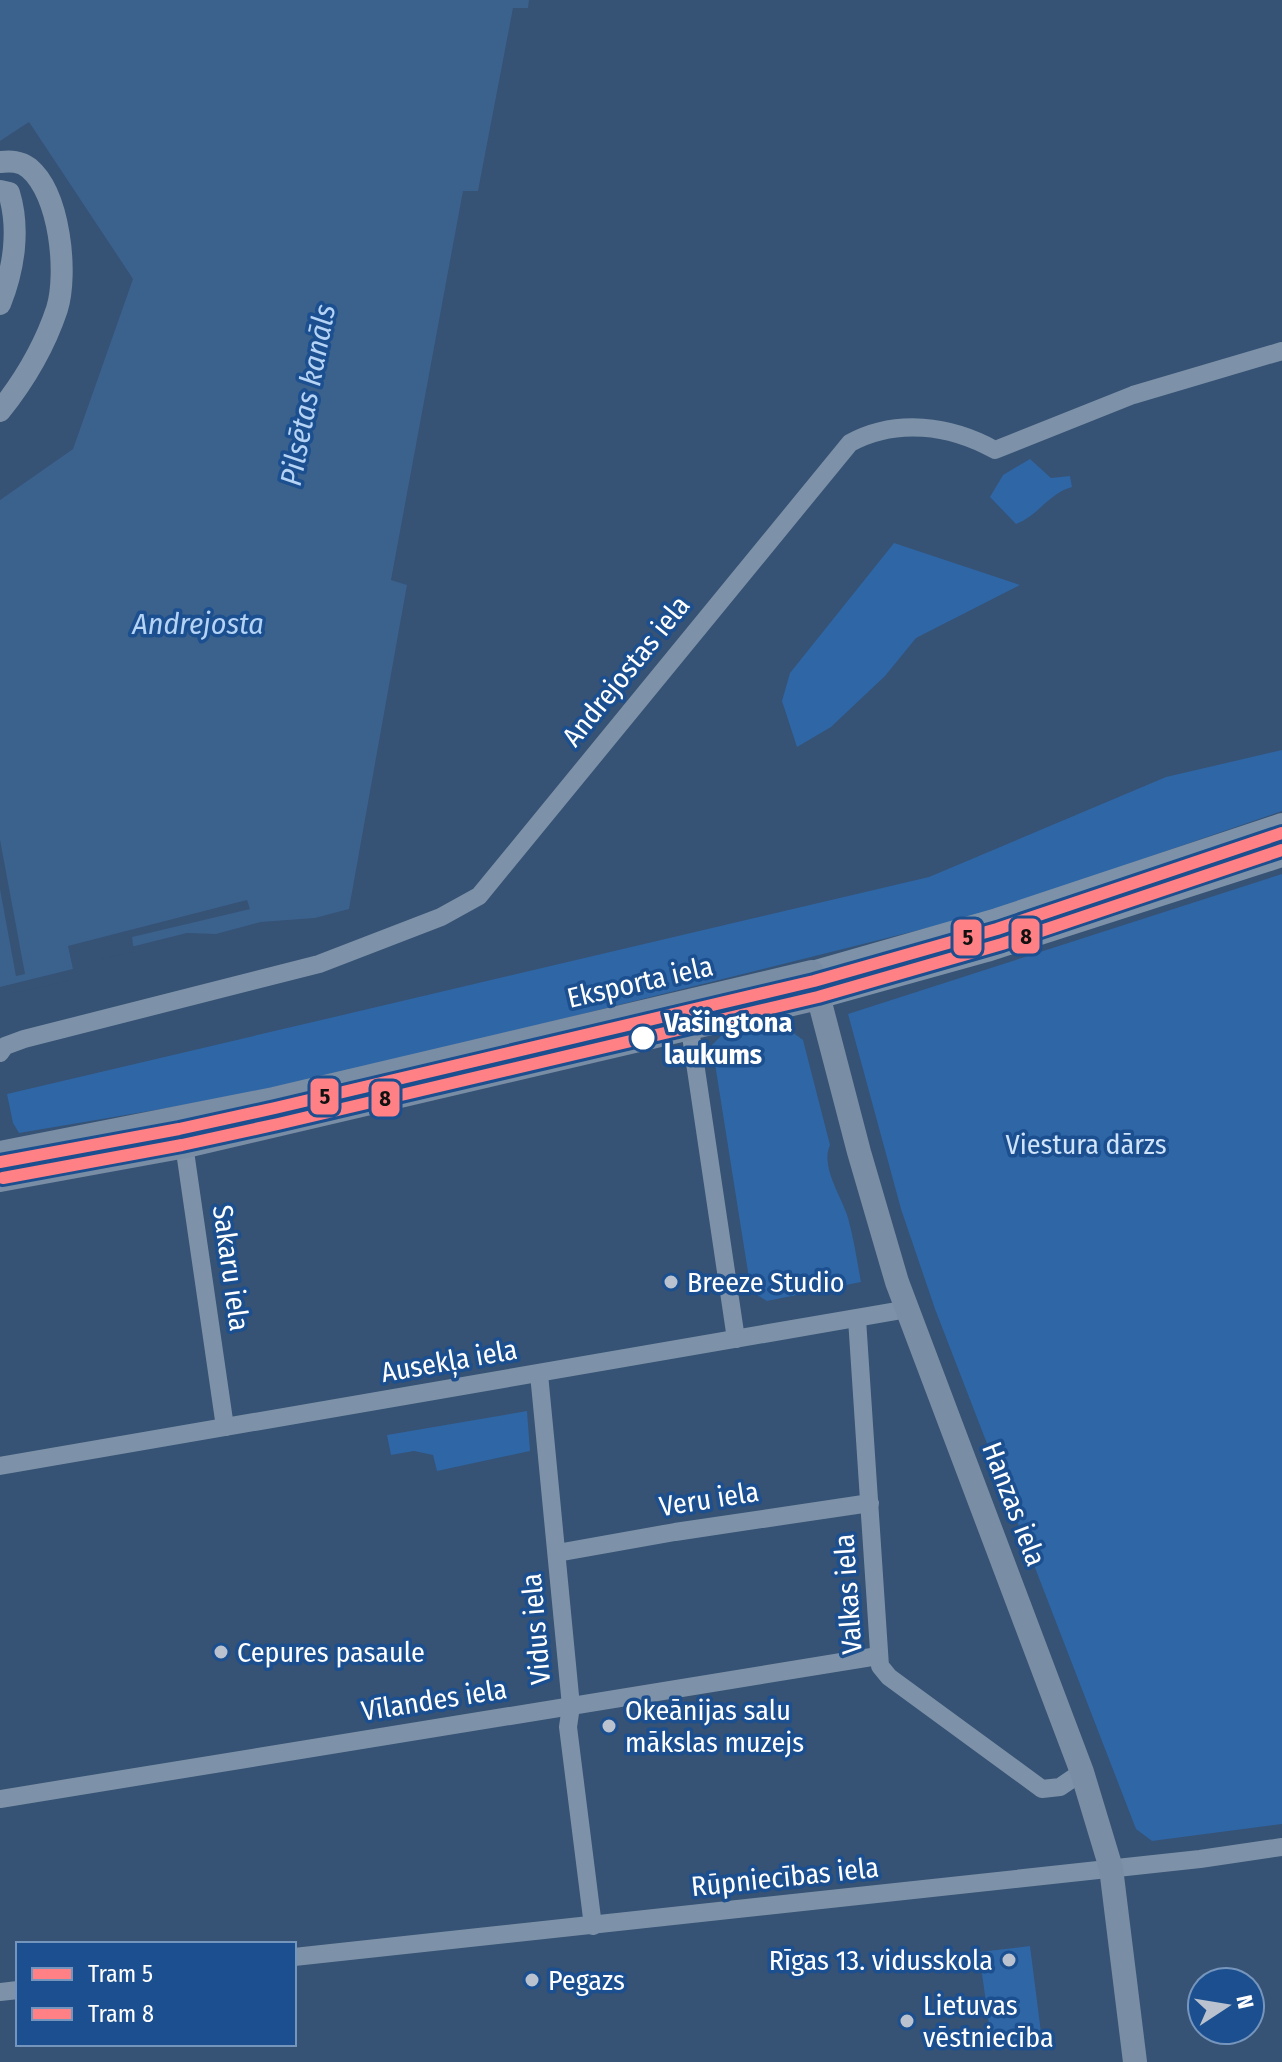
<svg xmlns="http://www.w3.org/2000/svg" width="1282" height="2062" font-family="'Fira Sans Condensed',sans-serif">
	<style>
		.green { fill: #2f66a5 }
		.water { fill: #3b618d }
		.pier { fill: #365274 }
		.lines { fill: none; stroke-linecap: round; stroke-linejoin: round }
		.minor { stroke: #7d92a8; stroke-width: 18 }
		.tertiary { stroke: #7d92a8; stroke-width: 22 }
		.secondary { stroke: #798da4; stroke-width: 24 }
		.tram-1-casing { stroke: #1b4f8f; stroke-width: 18 }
		.tram-2-casing { stroke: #1b4f8f; stroke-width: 18 }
		.tram-1 { stroke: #ff8085; stroke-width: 12 }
		.tram-2 { stroke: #ff8085; stroke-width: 12 }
		.stop-dot { fill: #fff; stroke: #1b4f8f; stroke-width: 3 }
		.poi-dot { fill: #b9c2ce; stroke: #1b4f8f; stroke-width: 3 }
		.labels { text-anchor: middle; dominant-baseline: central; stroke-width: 7; stroke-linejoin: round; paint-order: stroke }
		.street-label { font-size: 28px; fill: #fff; stroke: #1b4f8f }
		.stop-label { font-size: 28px; font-weight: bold; fill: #fff; stroke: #1b4f8f; text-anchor: start }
		.park-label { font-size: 28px; fill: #cfe3fa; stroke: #1b4f8f }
		.poi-label { font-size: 28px; fill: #fff; stroke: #1b4f8f; text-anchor: start }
		.water-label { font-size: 30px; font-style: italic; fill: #b5d3f5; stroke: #1b4f8f }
		.line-badge { stroke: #1b4f8f; stroke-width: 3 }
		.pale-badge-label { font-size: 22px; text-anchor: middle; font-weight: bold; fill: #111 }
	</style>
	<rect width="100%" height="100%" fill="#365274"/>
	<g class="green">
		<path d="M 1030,459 L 1051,478 L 1070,476 L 1072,487 C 1049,493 1038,516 1016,524 L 990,497 L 1003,475 Z"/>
		<polygon points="894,543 1020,585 916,638 885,676 831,727 797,747 782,701 790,673"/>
		<polygon points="1282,750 1282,811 987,913 286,1088 19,1133 13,1123 7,1094 929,877 1166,777"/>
		<polygon points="1282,874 1282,1824 1152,1841 1136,1829 935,1309 901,1209 848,1014"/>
		<path d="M 779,1022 L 803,1040 L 830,1145 C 820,1167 842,1197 848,1218 C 854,1239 857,1261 861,1282 L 767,1301 L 751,1291 L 712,1045 L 724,1033 Z"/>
		<polygon points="527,1411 530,1451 437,1471 433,1455 414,1451 391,1455 387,1435"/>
		<polygon points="1030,1946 1042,2040 992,2046 979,1952"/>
	</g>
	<polygon class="water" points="0,0 529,0 528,8 513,8 478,191 463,191 391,580 407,585 349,909 315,918 261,922 216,934 187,933 99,955 70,976 0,992 0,500 73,449 133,279 29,122 0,141"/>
	<g class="pier">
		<polygon points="0,840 25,974 16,976 0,889"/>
		<polygon points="247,900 250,909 132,937 134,952 100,959 71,980 0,996 0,987 73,969 68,946"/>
	</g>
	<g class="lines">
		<g class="minor">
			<polyline points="686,1002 736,1339"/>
			<path d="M 0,1053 L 5,1046 L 24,1039 L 319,964 L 441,917 L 479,896 L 850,443 C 896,418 950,425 995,450 L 1133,395 L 1282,351"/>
			<polyline points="180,1117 225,1427"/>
			<polyline points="857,1319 880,1666 889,1677 1042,1789 1060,1787 1082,1772"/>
			<polyline points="539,1374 571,1706 568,1727 593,1926"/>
			<polyline points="0,1466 908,1309"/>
			<polyline points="557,1553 675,1532 870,1503"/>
			<polyline points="0,1799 878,1656"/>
			<polyline points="294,1957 1200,1859 1282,1847"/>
			<polyline points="0,1992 18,1990"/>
		</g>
		<g class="tertiary">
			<path d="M 0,162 C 11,161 20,161 29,168 C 60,194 68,273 57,309 C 45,345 24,381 0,411"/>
			<path d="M 0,191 L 9,193 C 20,229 14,269 0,304"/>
			<polyline points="812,972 997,919 1282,824"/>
			<polyline points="818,998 987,951 1282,856"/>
		</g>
		<g class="secondary">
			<polyline points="0,1153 274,1099 812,972 859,1152 897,1282 1082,1772 1111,1868 1135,2062"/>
			<polyline points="0,1180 186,1146 818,998"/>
		</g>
		<g class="tram-1-casing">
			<polyline id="tram-1" points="0,1162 179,1129 275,1108 814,981 997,929 1282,833"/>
		</g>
		<g class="tram-2-casing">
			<polyline id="tram-2" points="3,1178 182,1145 278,1124 818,997 1002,944 1282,850"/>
		</g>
		<use href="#tram-1" class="tram-1"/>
		<use href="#tram-2" class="tram-2"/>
	</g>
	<circle class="stop-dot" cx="643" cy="1038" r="13"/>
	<g class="poi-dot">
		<circle cx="671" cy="1282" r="8"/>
		<circle cx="221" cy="1652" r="8"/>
		<circle cx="609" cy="1726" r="8"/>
		<circle cx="1009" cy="1960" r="8"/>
		<circle cx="532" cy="1980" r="8"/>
		<circle cx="907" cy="2021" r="8"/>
	</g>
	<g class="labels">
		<g class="street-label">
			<text transform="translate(626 671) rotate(-51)">Andrejostas iela</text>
			<text transform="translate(640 982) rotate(-13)">Eksporta iela</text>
			<text transform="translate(231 1268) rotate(82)">Sakaru iela</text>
			<text transform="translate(449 1361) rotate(-10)">Ausekļa iela</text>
			<text transform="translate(709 1499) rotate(-9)">Veru iela</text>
			<text transform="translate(1014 1504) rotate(69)">Hanzas iela</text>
			<text transform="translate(848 1594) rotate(-94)">Valkas iela</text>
			<text transform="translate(536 1629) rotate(-95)">Vidus iela</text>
			<text transform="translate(434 1700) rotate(-9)">Vīlandes iela</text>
			<text transform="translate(785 1877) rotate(-6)">Rūpniecības iela</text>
		</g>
		<g class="stop-label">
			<text x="664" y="1022">Vašingtona<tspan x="664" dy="32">laukums</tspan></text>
		</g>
		<g class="park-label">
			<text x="1086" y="1144">Viestura dārzs</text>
		</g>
		<g class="poi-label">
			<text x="687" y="1282">Breeze Studio</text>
			<text x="237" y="1652">Cepures pasaule</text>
			<text x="625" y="1710">Okeānijas salu<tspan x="625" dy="32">mākslas muzejs</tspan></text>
			<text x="993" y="1960" text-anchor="end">Rīgas 13. vidusskola</text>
			<text x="548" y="1980">Pegazs</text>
			<text x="923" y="2005">Lietuvas<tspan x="923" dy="32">vēstniecība</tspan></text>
		</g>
		<g class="water-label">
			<text transform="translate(308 395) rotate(-79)">Pilsētas kanāls</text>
			<text x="198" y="624">Andrejosta</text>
		</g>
	</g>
	<g class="line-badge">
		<rect x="1010" y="917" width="31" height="38" rx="8" fill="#ff8085"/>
		<rect x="952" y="918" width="31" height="39" rx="8" fill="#ff8085"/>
		<rect x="309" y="1077" width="31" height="39" rx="8" fill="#ff8085"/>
		<rect x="370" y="1080" width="31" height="38" rx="8" fill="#ff8085"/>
	</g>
	<g class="pale-badge-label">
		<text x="1026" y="944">8</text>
		<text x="968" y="945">5</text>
		<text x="325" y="1104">5</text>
		<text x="385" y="1106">8</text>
	</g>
	<rect x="16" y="1942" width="280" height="104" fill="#1b4f8f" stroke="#7695bc" stroke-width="2"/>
	<rect x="32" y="1968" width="40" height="12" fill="#ff8085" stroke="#7695bc" stroke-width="2"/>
	<text x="88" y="1982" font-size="24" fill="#ffffff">Tram 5</text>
	<rect x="32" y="2008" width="40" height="12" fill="#ff8085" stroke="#7695bc" stroke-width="2"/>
	<text x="88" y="2022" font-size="24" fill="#ffffff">Tram 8</text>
	<g transform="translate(1226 2006) rotate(78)"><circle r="38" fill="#1b4f8f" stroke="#7695bc" stroke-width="2"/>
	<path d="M0-6L14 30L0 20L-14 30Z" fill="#b9c2ce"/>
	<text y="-12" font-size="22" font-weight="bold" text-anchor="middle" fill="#ffffff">N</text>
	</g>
</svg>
